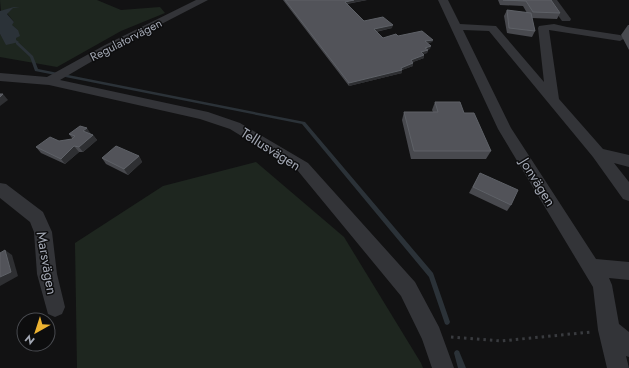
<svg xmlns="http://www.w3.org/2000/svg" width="629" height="368" font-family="Jost,sans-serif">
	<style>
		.green { fill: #1e261f }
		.water { fill: #2b3238 }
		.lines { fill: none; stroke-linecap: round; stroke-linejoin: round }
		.stream { fill: #2b3238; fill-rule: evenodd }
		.path { stroke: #393b3f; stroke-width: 3; stroke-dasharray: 2.5 4; stroke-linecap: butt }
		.minor { fill: #333438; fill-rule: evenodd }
		.wall { fill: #48494e }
		.shaded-wall { fill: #2e2f32 }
		.building { fill: #525359; stroke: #5e6167 }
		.labels { text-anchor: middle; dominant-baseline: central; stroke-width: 3; stroke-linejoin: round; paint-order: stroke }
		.far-street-label { font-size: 12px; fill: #a3a8b4; stroke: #0d0d0e }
		.street-label { font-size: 14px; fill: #a3a8b4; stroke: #0d0d0e }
	</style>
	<rect width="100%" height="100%" fill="#121213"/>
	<g class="green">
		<polygon points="0,0 97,0 121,10 160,7 165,13 121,31 57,67 0,57 0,34 4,40 15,40 18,30 11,25 14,22 7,13 13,8 19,7 1,12"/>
		<polygon points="256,162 344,237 421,363 423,368 77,368 75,243 163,186"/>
	</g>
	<polygon class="water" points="14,7 20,7 13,8 7,14 14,22 12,25 18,30 20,36 16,38 16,40 19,42 6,45 0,34 0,11"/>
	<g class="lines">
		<g class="stream">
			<polygon points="16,42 18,42 33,56 38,69 305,122 433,273 450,322 449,324 447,325 445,324 429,277 302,124 35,71 30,57 16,44"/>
			<polygon points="457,350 459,351 466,368 458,368 454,353 455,351"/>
		</g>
		<polyline class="path" points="451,337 501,341 591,332"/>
		<g class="minor">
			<polygon points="196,0 208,0 113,49 60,80 208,112 240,123 308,163 415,282 439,327 454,368 432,368 422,339 401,296 298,171 230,129 200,119 49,85 0,81 0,73 47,77 105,45"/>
			<polygon points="438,0 448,0 460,24 496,26 544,82 538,28 539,26 554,24 567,27 620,35 625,38 620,41 549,30 559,99 603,149 629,155 629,167 614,163 629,182 629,201 623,199 593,157 489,31 463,30 511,128 596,259 629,262 629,280 609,278 612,285 619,324 629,332 629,357 626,356 629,368 607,368 598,330 593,287 498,129"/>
			<polygon points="547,0 557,0 571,19 570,21 562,21"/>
			<polygon points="0,183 6,184 43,212 52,232 57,274 65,307 62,314 55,317 48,314 37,274 34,232 30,222 0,198"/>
		</g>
	</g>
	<g class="wall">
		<polygon points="283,0 367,0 347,4 364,21 392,28 376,32 383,38 398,36 433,40 432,42 428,43 430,49 427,50 428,50 427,53 423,54 424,55 424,58 413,62 413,66 402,70 402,73 349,86"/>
		<polygon points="498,0 551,0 560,13 557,19 532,18 535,31 532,37 507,33 504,16 507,10 527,13 523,6 500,5"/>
		<polygon points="628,25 629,25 629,50 621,35"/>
		<polygon points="435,102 464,113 491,151 486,159 411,159 402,120 404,112 433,112 432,110"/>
		<polygon points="69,134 91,134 93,135 97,140 83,152 79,152 65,164 41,153 36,147 72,139 72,138"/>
		<polygon points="139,156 142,162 128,175 106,164 102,158"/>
		<polygon points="480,173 511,205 507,211 469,193"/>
	</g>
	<g class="shaded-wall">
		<polygon points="354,0 367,0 345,4 345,2"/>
		<polygon points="393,25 392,28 374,32 374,29"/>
		<polygon points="433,40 432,42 424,44 425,41"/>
		<polygon points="431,46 430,49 424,50 425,48"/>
		<polygon points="428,50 427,53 420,55 421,52"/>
		<polygon points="424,55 424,58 410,63 411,60"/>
		<polygon points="413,63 413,66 402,70 402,73 349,86 349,83"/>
		<polygon points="3,94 8,100 0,106 0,97"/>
		<polygon points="87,128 91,134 87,137 83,131"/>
		<polygon points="93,135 97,140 83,152 79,147"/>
		<polygon points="74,146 79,152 65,164 61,159"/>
		<polygon points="139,156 142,162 128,175 124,169"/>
		<polygon points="5,250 12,255 18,276 0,286 0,277"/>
	</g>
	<g class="building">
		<polygon points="285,0 354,0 345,2 364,21 383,17 393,25 374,29 383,38 396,34 398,36 422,31 433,40 425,41 431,46 425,48 428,50 421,52 424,55 411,60 413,63 401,68 402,70 349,83"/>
		<polygon points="503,0 551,0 560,13 533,12 526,1"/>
		<polygon points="507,10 531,13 535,31 509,28"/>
		<polygon points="0,94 3,94 0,97"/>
		<polygon points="435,102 460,102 464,113 474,113 491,151 414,151 404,112 438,112"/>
		<polygon points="80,126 87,128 83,131 93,135 79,147 74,146 61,159 36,147 50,137 59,141 72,139 75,136 69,134"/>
		<polygon points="116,146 139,156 124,169 102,158"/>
		<polygon points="480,173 518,190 511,205 473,187"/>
		<polygon points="5,250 11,272 0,277 0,253"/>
	</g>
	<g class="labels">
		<g class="far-street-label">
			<text transform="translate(126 40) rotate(-27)">Regulatorvägen</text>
		</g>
		<g class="street-label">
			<text transform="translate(271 149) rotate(32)">Tellusvägen</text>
			<text transform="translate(538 182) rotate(58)">Jonvägen</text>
			<text transform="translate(47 263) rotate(80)">Marsvägen</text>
		</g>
	</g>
	<g transform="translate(36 332) rotate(219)"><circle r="19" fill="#0d0d0e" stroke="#494b50"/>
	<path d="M0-3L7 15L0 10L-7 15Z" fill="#ecb231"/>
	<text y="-6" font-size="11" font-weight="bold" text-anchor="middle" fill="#a3a8b4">N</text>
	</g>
</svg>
